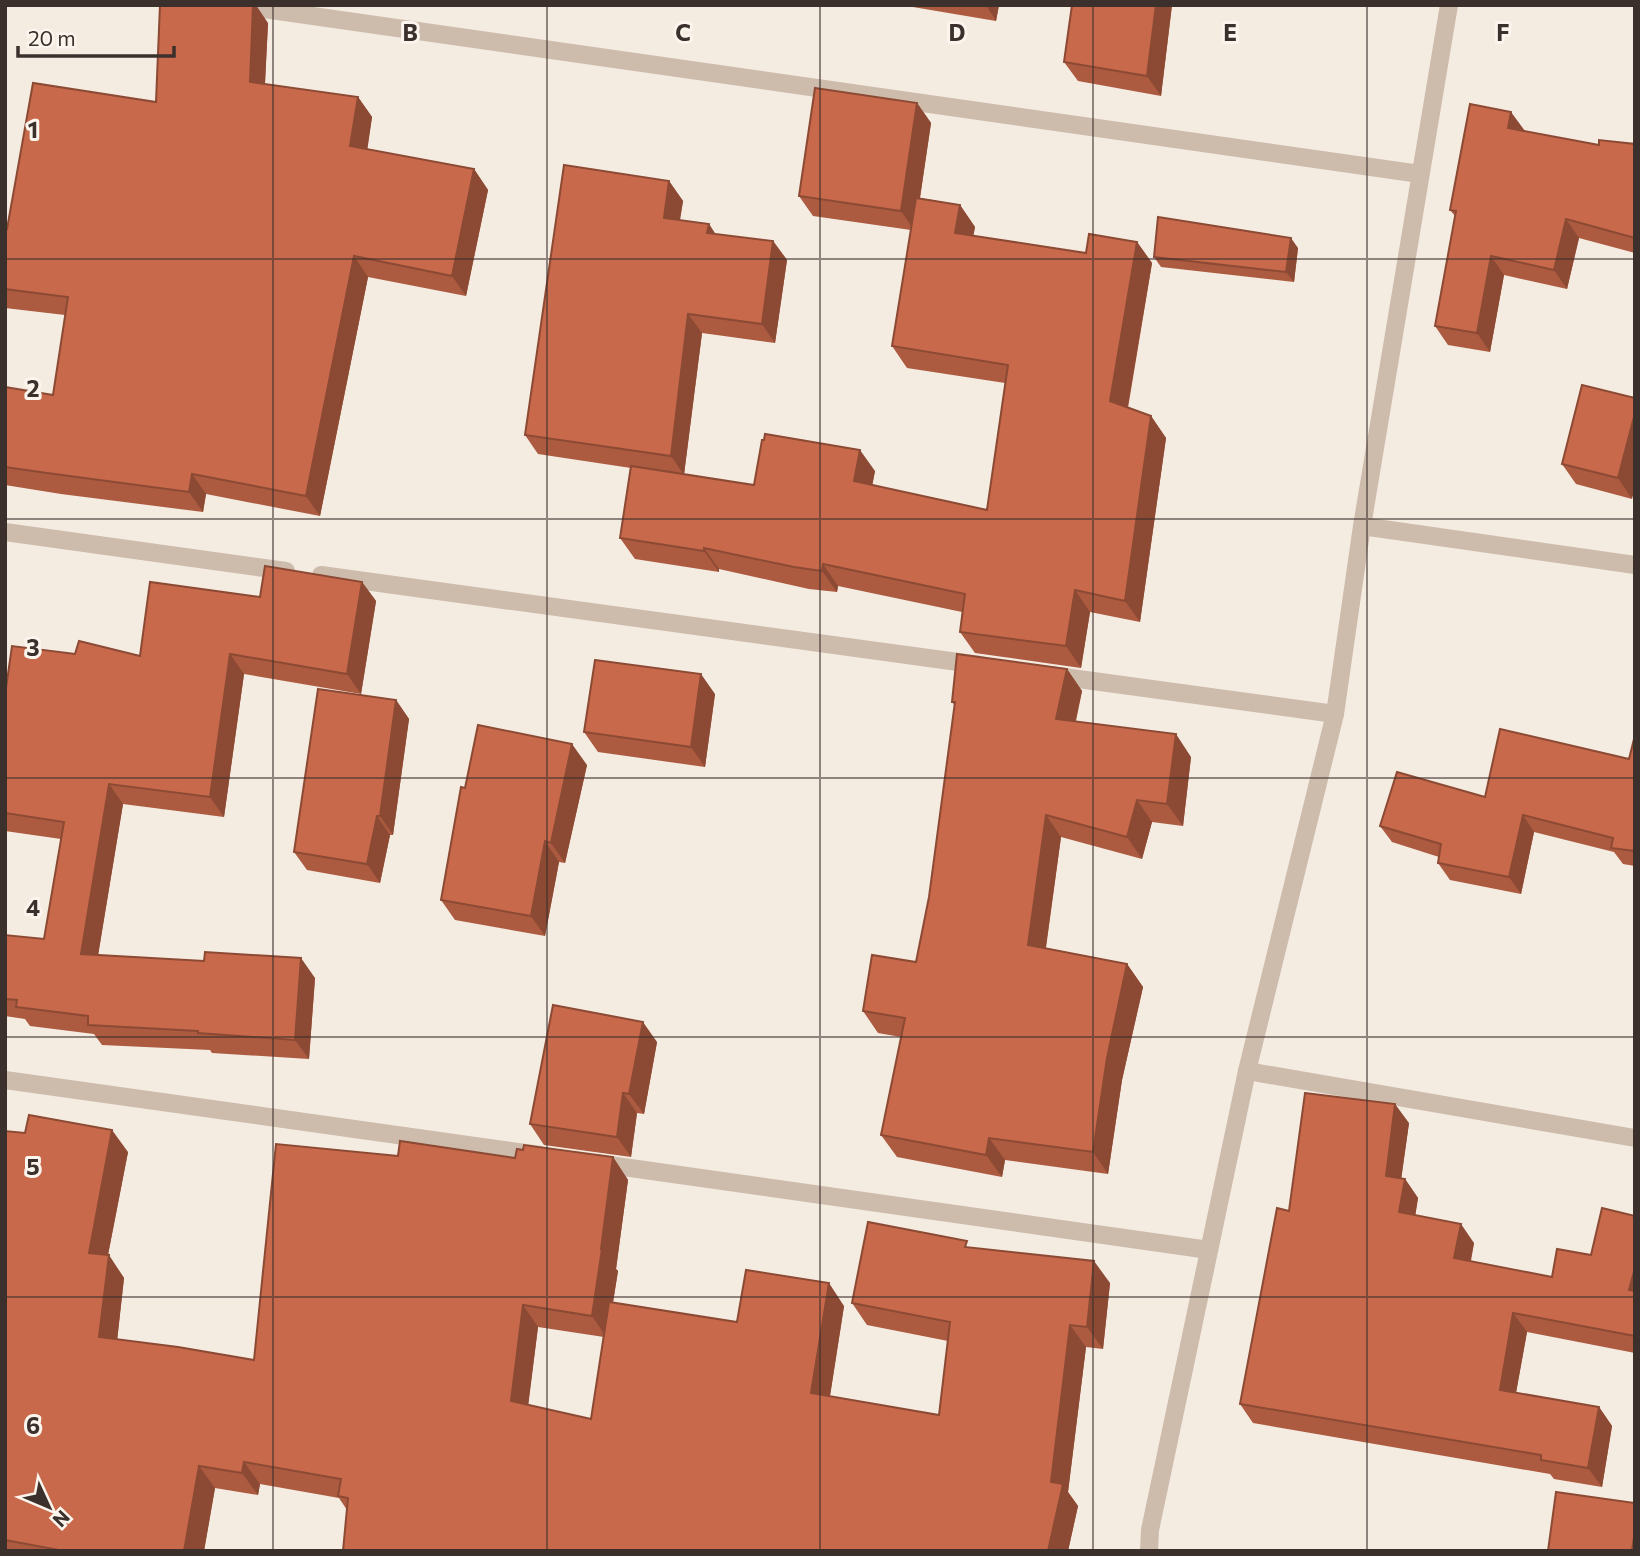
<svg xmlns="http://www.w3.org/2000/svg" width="1640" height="1556" font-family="Commissioner,sans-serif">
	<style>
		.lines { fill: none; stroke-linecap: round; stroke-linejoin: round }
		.street { stroke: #cdbbac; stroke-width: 18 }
		.wall { fill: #ac5a40; fill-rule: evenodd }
		.shaded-wall { fill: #8c4a34 }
		.building { fill: #c8694b; stroke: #8c4a34; stroke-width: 2 }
		.grid { fill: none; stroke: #3b302b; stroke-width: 2; stroke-opacity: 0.55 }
		.grid-label { font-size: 23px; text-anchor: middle; font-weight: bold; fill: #3b302b; stroke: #fbf5ee; stroke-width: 6; stroke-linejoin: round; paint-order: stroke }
	</style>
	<rect width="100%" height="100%" fill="#f4ebe1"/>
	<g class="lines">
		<g class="street">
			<polyline points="236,5 1420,174"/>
			<polyline points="1362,526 1635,565"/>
			<polyline points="5,532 286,571"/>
			<polyline points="321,575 980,665"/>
			<polyline points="1049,675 1335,714"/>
			<polyline points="1247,1071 1635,1138"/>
			<polyline points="5,1080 540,1155"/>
			<polyline points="595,1163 1209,1250"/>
			<polyline points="1149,1551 1150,1530 1247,1071 1335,714 1362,526 1449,5"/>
		</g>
	</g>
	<g class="wall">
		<polygon points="901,5 999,5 996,21"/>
		<polygon points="1072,5 1172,5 1161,96 1078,81 1064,62"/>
		<polygon points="268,23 265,84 358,97 372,117 367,149 474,169 488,190 466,296 368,277 320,516 206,494 203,512 61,494 5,485 5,387 53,395 65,315 5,308 5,229 7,229 156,102"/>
		<polygon points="917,103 931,123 920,198 960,205 975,227 973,236 1086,253 1137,242 1152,263 1128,408 1151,416 1166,438 1140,622 1090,612 1081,668 975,653 960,632 962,612 838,586 837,592 809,589 719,569 719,572 635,559 620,538 631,468 538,454 525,435 669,181 683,201 680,220 709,224 715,234 773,241 787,260 775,343 702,333 684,474 754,485 875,471 872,485 987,510 1005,383 907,368 892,346 911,230 813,216 799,196"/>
		<polygon points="1525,131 1599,145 1635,144 1635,253 1579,238 1567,289 1504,275 1490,352 1448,345 1435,326 1455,216 1450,210"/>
		<polygon points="1298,248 1294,282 1161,267 1154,257"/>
		<polygon points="1582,385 1632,499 1576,484 1562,464"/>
		<polygon points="362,582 376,601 361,694 244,674 224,817 123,804 98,955 315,978 309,1059 212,1053 210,1050 102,1045 94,1034 30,1026 25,1019 5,1016 5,935 44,939 61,839 5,831 5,695 75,654 140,656"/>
		<polygon points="1067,669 1082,691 1076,721 1191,757 1183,826 1152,822 1142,859 1061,837 1046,948 1127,964 1143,987 1122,1080 1108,1174 1005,1160 1002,1177 897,1157 881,1135 901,1037 878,1033 863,1011 916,962 929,897 955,706 952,702"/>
		<polygon points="715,694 705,767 598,752 584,732"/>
		<polygon points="396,700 409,719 393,835 390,835 380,883 307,870 294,852"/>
		<polygon points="1635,739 1635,866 1623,864 1614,852 1534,832 1521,894 1450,880 1438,863 1439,857 1392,842 1380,826 1629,759"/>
		<polygon points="587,765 565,863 559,862 545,936 455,920 441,900 465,788"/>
		<polygon points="657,1042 644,1114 637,1113 631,1157 544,1145 530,1124"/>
		<polygon points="1409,1123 1401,1179 1405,1179 1418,1198 1415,1215 1474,1243 1471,1261 1552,1277 1591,1255 1635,1216 1635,1353 1527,1332 1516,1393 1599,1407 1612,1426 1602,1487 1554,1479 1550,1474 1253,1423 1240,1404 1289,1211"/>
		<path d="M 5,1131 L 128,1152 L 108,1255 L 124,1278 L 117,1340 L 254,1360 L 398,1156 L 515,1158 L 613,1157 L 628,1180 L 616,1269 L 618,1271 L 613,1303 L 737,1322 L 844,1306 L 830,1396 L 939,1415 L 948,1341 L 867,1325 L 852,1303 L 971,1247 L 1110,1283 L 1103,1349 L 1086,1347 L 1068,1492 L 1078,1506 L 1068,1551 L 343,1551 L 347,1510 L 339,1498 L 260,1484 L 258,1495 L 215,1488 L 204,1551 L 5,1551 ZM 538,1327 L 604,1337 L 591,1419 L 528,1405 Z"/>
	</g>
	<g class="shaded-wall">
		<polygon points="253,5 256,5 268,23 264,102 250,82"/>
		<polygon points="986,5 999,5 996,21"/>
		<polygon points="1156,5 1172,5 1161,96 1147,76"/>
		<polygon points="358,97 372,117 365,166 350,146"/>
		<polygon points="917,103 931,123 915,231 901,211"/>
		<polygon points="1511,112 1525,131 1508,128"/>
		<polygon points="474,169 488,190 466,296 452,276"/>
		<polygon points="669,181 683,201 677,237 664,218"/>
		<polygon points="960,205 975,227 970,254 955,233"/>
		<polygon points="1566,219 1579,238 1567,289 1554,270"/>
		<polygon points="709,224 722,244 707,233"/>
		<polygon points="1291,238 1298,248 1294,282 1286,272"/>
		<polygon points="773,241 787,260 775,343 762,324"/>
		<polygon points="1137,242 1152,263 1125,422 1110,401"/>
		<polygon points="354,256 368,277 320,516 306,496"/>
		<polygon points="1491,256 1504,275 1490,352 1477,333"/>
		<polygon points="688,314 702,333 684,475 671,456"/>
		<polygon points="1635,413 1635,488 1632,499 1618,478"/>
		<polygon points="1151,416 1166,438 1140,622 1125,601"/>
		<polygon points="860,450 875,471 869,503 854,481"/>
		<polygon points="192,474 206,494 203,512 189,492"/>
		<polygon points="704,548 719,569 719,572 704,551"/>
		<polygon points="823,564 838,586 837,592 822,571"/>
		<polygon points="362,582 376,601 361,694 347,674"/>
		<polygon points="1075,590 1090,612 1081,668 1066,646"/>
		<polygon points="230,654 244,674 224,817 210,797"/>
		<polygon points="1067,669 1082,691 1071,741 1056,719"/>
		<polygon points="701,674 715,694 705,767 691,747"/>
		<polygon points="396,700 409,719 393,835 380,816"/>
		<polygon points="1176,734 1191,757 1183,826 1167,804"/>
		<polygon points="572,744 587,765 565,863 551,843"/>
		<polygon points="109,784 123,804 95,974 81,954"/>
		<polygon points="1137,800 1152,822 1142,859 1127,837"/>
		<polygon points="1046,815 1061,837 1043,967 1028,945"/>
		<polygon points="1523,815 1534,832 1521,894 1509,877"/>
		<polygon points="377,816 390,835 380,883 367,864"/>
		<polygon points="545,841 559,862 545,936 531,916"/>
		<polygon points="301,958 315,978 309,1059 295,1040"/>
		<polygon points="1127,964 1143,987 1122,1080 1108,1174 1093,1152 1107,1058"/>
		<polygon points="643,1022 657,1042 644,1114 629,1094"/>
		<polygon points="623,1093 637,1113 631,1157 617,1137"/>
		<polygon points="1395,1104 1409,1123 1399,1195 1386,1176"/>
		<polygon points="112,1130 128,1152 104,1275 89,1253"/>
		<polygon points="989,1138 1005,1160 1002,1177 986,1155"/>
		<polygon points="613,1157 628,1180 616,1269 618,1271 607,1338 592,1316"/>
		<polygon points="1405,1179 1418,1198 1413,1231 1399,1212"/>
		<polygon points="1461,1224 1474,1243 1467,1277 1454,1258"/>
		<polygon points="109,1255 124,1278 115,1360 99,1337"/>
		<polygon points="1094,1261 1110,1283 1103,1349 1087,1327"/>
		<polygon points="1635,1268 1635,1298 1629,1290"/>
		<polygon points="829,1283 844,1306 827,1415 811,1393"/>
		<polygon points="523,1305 538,1327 526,1423 511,1401"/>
		<polygon points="1513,1313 1527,1332 1513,1409 1500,1390"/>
		<polygon points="1070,1325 1086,1347 1068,1492 1078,1506 1068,1551 1048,1551 1051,1482"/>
		<polygon points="1599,1407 1612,1426 1602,1487 1588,1468"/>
		<polygon points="244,1462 260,1484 258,1495 242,1473"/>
		<polygon points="199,1466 215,1488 204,1551 184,1551"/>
		<polygon points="1635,1530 1635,1551 1632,1551"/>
	</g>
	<g class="building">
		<polygon points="160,5 253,5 250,82 358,97 350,146 474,169 452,276 354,256 306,496 192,474 189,492 47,473 5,467 5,387 53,395 68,297 5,289 5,229 7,229 33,83 156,102"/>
		<polygon points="1072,5 1156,5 1147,76 1064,62"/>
		<polygon points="815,88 917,103 901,211 799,196"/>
		<polygon points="1470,104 1511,112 1508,128 1599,145 1599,140 1635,144 1635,238 1566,219 1554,270 1491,256 1477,333 1435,326 1456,211 1450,210"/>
		<polygon points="564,165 669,181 664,218 709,224 707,233 773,241 762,324 688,314 671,456 525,435"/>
		<polygon points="916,198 960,205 955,233 1086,253 1089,234 1137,242 1110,401 1151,416 1125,601 1075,590 1066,646 960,632 965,594 823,564 822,571 794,567 704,548 704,551 620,538 631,466 754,485 762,440 764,440 765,434 860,450 854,481 987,510 1008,365 892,346"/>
		<polygon points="1158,217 1291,238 1286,272 1154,257"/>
		<polygon points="1582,385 1635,398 1635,413 1618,478 1562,464"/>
		<polygon points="265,566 362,582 347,674 230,654 210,797 109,784 81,954 204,961 205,952 301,958 295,1040 198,1033 198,1031 88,1025 88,1016 16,1007 17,1000 5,999 5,935 44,939 64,822 5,813 5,695 12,646 75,654 79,641 140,656 150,582 260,597"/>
		<polygon points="957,654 1067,669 1056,719 1176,734 1167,804 1137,800 1127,837 1046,815 1028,945 1127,964 1107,1058 1093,1152 989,1138 986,1155 881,1135 905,1018 863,1011 872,955 916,962 929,897 955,702 952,702"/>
		<polygon points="595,660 701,674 691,747 584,732"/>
		<polygon points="318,689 396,700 380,816 377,816 367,864 294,852"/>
		<polygon points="478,725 572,744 551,843 545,841 531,916 441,900 461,787 465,788"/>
		<polygon points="1500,729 1629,759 1634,739 1635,739 1635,851 1611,848 1613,838 1523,815 1509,877 1438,863 1441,844 1380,826 1397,772 1485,797"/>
		<polygon points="553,1005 643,1022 629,1094 623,1093 617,1137 530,1124"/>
		<polygon points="1305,1093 1395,1104 1386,1176 1405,1179 1399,1212 1461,1224 1454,1258 1552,1277 1557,1249 1591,1255 1602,1208 1635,1216 1635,1268 1629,1290 1635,1291 1635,1336 1513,1313 1500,1390 1599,1407 1588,1468 1541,1460 1541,1455 1240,1404 1277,1208 1289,1211"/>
		<polygon points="29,1115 112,1130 89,1253 109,1255 99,1337 178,1347 254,1360 276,1144 398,1156 400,1141 515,1158 517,1149 523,1150 524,1145 613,1157 601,1249 602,1249 592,1316 523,1305 511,1401 591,1419 609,1302 737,1322 746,1270 829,1283 811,1393 939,1415 950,1322 852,1303 868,1222 967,1241 965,1247 1094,1261 1087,1327 1070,1325 1051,1482 1063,1484 1048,1551 343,1551 348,1498 338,1496 341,1479 244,1462 242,1473 199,1466 184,1551 64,1551 5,1540 5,1131 25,1133"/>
		<polygon points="1556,1492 1635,1503 1635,1530 1632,1551 1548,1551"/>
	</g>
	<path class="grid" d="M 273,5 L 273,1551M 547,5 L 547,1551M 820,5 L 820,1551M 1093,5 L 1093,1551M 1367,5 L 1367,1551M 5,259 L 1635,259M 5,519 L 1635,519M 5,778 L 1635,778M 5,1037 L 1635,1037M 5,1297 L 1635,1297"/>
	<g class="grid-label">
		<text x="410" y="41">B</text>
		<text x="683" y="41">C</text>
		<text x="957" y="41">D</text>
		<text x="1230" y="41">E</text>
		<text x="1503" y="41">F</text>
		<text x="33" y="138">1</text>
		<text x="33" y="397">2</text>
		<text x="33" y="656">3</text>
		<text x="33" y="916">4</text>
		<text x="33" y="1175">5</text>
		<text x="33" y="1434">6</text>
	</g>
	<rect width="1640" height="1556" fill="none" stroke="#3b302b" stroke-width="14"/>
	<g transform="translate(49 1507) rotate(134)" stroke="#fbf5ee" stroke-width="5" paint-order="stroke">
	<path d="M0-5L12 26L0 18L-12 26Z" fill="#3b302b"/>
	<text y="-10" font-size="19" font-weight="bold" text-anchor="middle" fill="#3b302b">N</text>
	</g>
	<path d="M18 46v10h156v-10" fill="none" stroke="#3b302b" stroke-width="3.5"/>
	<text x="28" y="46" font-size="21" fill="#3b302b" stroke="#fbf5ee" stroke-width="5" paint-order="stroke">20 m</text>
</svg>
